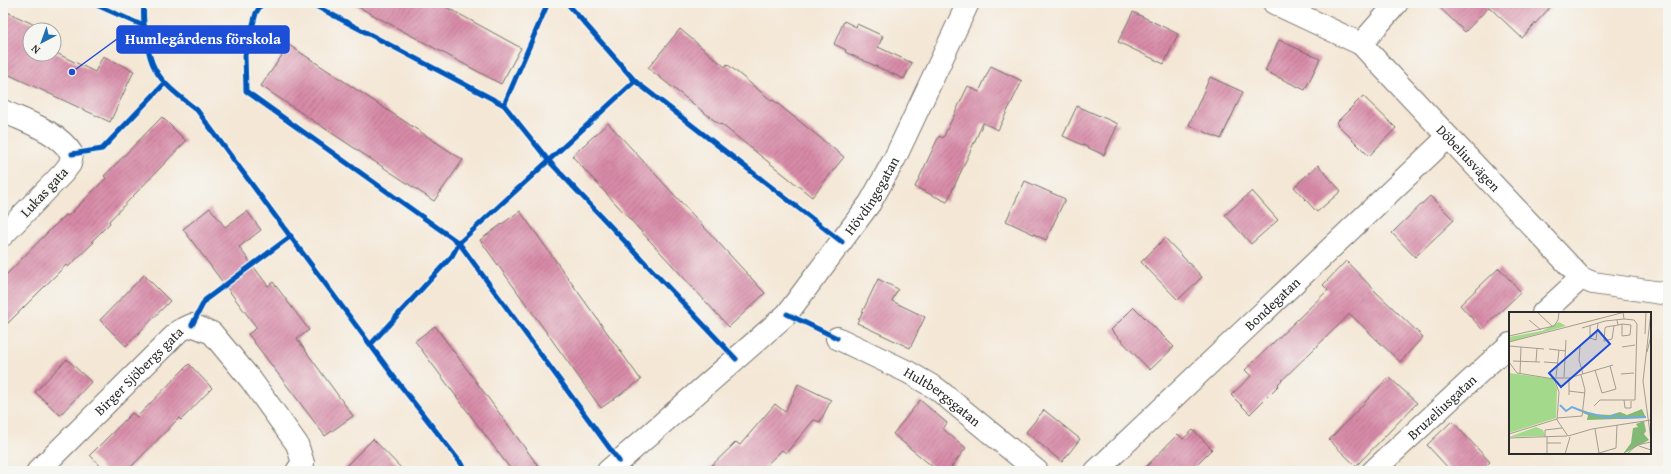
<svg xmlns="http://www.w3.org/2000/svg" width="1671" height="474" font-family="'Gentium Book Plus',serif">
	<style>
		.building { fill: url(#building-hatch) }
		.lines { fill: none; stroke-linecap: round; stroke-linejoin: round }
		.minor-casing { stroke: #716d66; stroke-width: 24 }
		.minor { stroke: #fff; stroke-width: 22 }
		.cycleway-casing { stroke: #f6f6f2; stroke-width: 8 }
		.cycleway { stroke: #0057b8; stroke-width: 5 }
		.labels { text-anchor: middle; dominant-baseline: central; stroke-width: 3; stroke-linejoin: round; paint-order: stroke }
		.street-label { font-size: 14px; fill: #2b2b2b; stroke: #f6f6f2 }
		.inset-river { fill: none; stroke: #71abe1; stroke-width: 2 }
		.inset-road { fill: none; stroke: #a49c91; stroke-width: 1 }
		.view { fill: #1d4ed8; fill-opacity: 0.15; stroke: #1d4ed8; stroke-width: 2 }
		.inset-edge { fill: none; stroke: #2b2b2b; stroke-width: 2 }
		.leader { fill: none; stroke: #1d4ed8; stroke-width: 1.5 }
		.callout-dot { fill: #1d4ed8; stroke: #f6f6f2; stroke-width: 1.5 }
		.callout { fill: #1d4ed8; stroke: #1d4ed8; stroke-width: 1.5 }
		.callout-label { font-size: 15px; text-anchor: middle; font-weight: bold; fill: #fff }
	</style>
	<defs>
		<pattern id="building-hatch" width="6" height="6" patternUnits="userSpaceOnUse"><rect width="6" height="6" fill="#d88aa7"/><path d="M-1 1l2-2M0 6l6-6M5 7l2-2" fill="none" stroke="#af7188"/></pattern>
	</defs>
	<rect width="100%" height="100%" fill="#f6f6f2"/>
	<filter id="ink" filterUnits="userSpaceOnUse"><feTurbulence type="fractalNoise" baseFrequency=".025" numOctaves="2"/><feDisplacementMap in="SourceGraphic" scale="8" xChannelSelector="R" yChannelSelector="G"/><feConvolveMatrix kernelMatrix="1 2 1 2 8 2 1 2 1" color-interpolation-filters="sRGB"/></filter>
	<filter id="wash" filterUnits="userSpaceOnUse"><feTurbulence type="fractalNoise" baseFrequency=".012" numOctaves="4" result="noise"/><feDisplacementMap in="SourceGraphic" scale="16" xChannelSelector="R" yChannelSelector="G"/><feGaussianBlur stdDeviation="0.9" result="paint"/><feColorMatrix in="noise" values="0 0 0 0 0 0 0 0 0 0 0 0 0 0 0 0 0 1.4 0 .05"/><feComposite in="paint" operator="in"/></filter>
	<g filter="url(#wash)">
		<rect width="100%" height="100%" fill="#f4e7d5"/>
		<g id="blocks">
			<g class="building">
				<polygon points="351,3 439,3 521,48 501,84"/>
				<polygon points="1435,3 1554,3 1522,38 1489,7 1465,32"/>
				<polygon points="3,10 37,26 35,30 30,30 30,54 54,54 54,52 95,72 103,56 134,71 110,122 3,72"/>
				<polygon points="1133,12 1178,34 1164,64 1118,42"/>
				<polygon points="844,21 856,27 857,24 883,36 878,47 912,63 904,79 845,52 846,50 834,44"/>
				<polygon points="680,29 725,67 727,64 772,101 773,100 844,157 812,197 721,124 720,125 648,68"/>
				<polygon points="1279,40 1320,59 1305,90 1265,71"/>
				<polygon points="289,45 463,160 434,201 261,86"/>
				<polygon points="991,66 1022,81 998,130 983,123 947,202 915,187 939,136 943,138 968,86 979,92"/>
				<polygon points="1210,77 1243,92 1221,139 1189,125"/>
				<polygon points="1363,96 1396,128 1369,156 1336,123"/>
				<polygon points="1077,106 1118,124 1104,155 1063,136"/>
				<polygon points="162,117 186,141 109,221 110,223 92,241 94,242 68,267 66,265 3,328 3,278 53,227 66,215 68,216 106,178 104,176"/>
				<polygon points="608,123 765,293 729,327 572,156"/>
				<polygon points="1318,165 1341,191 1317,212 1294,187"/>
				<polygon points="1025,181 1065,199 1046,240 1006,221"/>
				<polygon points="1252,191 1278,220 1251,244 1225,215"/>
				<polygon points="1430,196 1454,220 1415,257 1392,233"/>
				<polygon points="210,208 225,227 247,211 261,230 239,247 268,286 273,282 309,330 297,339 353,416 325,436 248,334 257,328 183,229"/>
				<polygon points="520,211 641,380 601,408 480,240"/>
				<polygon points="1165,238 1202,277 1178,300 1141,262"/>
				<polygon points="1346,261 1377,293 1423,337 1400,362 1350,314 1278,384 1279,385 1250,414 1231,395 1251,376 1245,370 1328,290 1323,285"/>
				<polygon points="1499,268 1521,292 1482,329 1460,305"/>
				<polygon points="144,275 170,301 126,346 100,320"/>
				<polygon points="878,279 898,289 892,301 925,317 910,348 857,323"/>
				<polygon points="1134,307 1174,347 1150,370 1111,330"/>
				<polygon points="435,326 542,471 512,471 415,341"/>
				<polygon points="67,359 91,382 60,415 35,392"/>
				<polygon points="189,364 212,388 181,420 179,418 127,471 105,471 90,455 132,413 137,417"/>
				<polygon points="1389,377 1417,403 1356,466 1329,440"/>
				<polygon points="798,384 831,400 820,422 814,420 786,453 782,450 760,471 706,471 736,442 740,445 775,404 785,412"/>
				<polygon points="920,400 947,423 943,429 966,448 948,471 938,471 893,434"/>
				<polygon points="1044,410 1080,439 1062,462 1026,432"/>
				<polygon points="1452,421 1490,462 1480,471 1451,471 1427,445"/>
				<polygon points="1193,430 1212,449 1190,471 1142,471 1178,434 1183,439"/>
				<polygon points="373,439 404,471 341,471"/>
			</g>
		</g>
	</g>
	<g filter="url(#ink)">
		<use href="#blocks" fill-opacity="0" stroke="#716d66" stroke-width="1"/>
		<g class="lines">
			<g class="minor-casing">
				<g id="minor">
					<path id="s1" d="M 1274,3 L 1361,44 L 1581,278 L 1593,283 L 1668,294"/>
					<polyline points="1361,44 1397,3"/>
					<path d="M 3,111 C 26,122 58,131 72,154 L 70,164 L 63,173 L 3,235"/>
					<polyline points="1543,313 1581,278"/>
					<path id="s2" d="M 837,338 L 908,372 L 937,389 L 1037,471"/>
					<path id="s3" d="M 38,471 L 179,331 L 192,325 L 212,333 L 251,380 L 297,444 L 303,463 L 297,471"/>
					<path id="s4" d="M 608,471 L 787,314 L 870,203 L 895,158 L 968,3"/>
					<path id="s5" d="M 1096,471 L 1448,137"/>
					<path id="s6" d="M 1373,471 L 1510,344"/>
				</g>
			</g>
			<use href="#minor" class="minor"/>
			<g class="cycleway-casing">
				<g id="cycleway">
					<polyline points="92,3 144,26"/>
					<path d="M 144,3 C 142,19 147,55 155,69 C 164,86 182,98 197,110 L 397,381 L 467,471"/>
					<polyline points="262,3 256,13 245,55 246,91 459,243 619,461"/>
					<polyline points="310,3 504,105 548,160 736,359"/>
					<polyline points="567,3 635,81 842,242"/>
					<polyline points="504,105 548,3"/>
					<polyline points="72,154 102,149 165,83"/>
					<polyline points="787,314 837,338"/>
					<polyline points="192,325 205,300 291,236"/>
					<polyline points="371,344 452,256 459,243 635,81"/>
				</g>
			</g>
			<use href="#cycleway" class="cycleway"/>
		</g>
	</g>
	<g class="labels">
		<g class="street-label">
			<text stroke="none"><textPath href="#s1" startOffset="253">Döbeliusvägen</textPath></text>
			<text transform="translate(44 192) rotate(-47)">Lukas gata</text>
			<text stroke="none"><textPath href="#s4" startOffset="384">Hövdingegatan</textPath></text>
			<text stroke="none"><textPath href="#s5" startOffset="243">Bondegatan</textPath></text>
			<text stroke="none"><textPath href="#s3" startOffset="142">Birger Sjöbergs gata</textPath></text>
			<text stroke="none"><textPath href="#s2" startOffset="121">Hultbergsgatan</textPath></text>
			<text stroke="none"><textPath href="#s6" startOffset="94">Bruzeliusgatan</textPath></text>
		</g>
	</g>
	<g transform="translate(1509 312)">
		<rect width="142" height="142" fill="#f4e7d5"/>
		<path d="M 50,10 L 57,14 L 0,30 L 0,25 L 33,19 ZM 27,115 L 34,118 L 36,124 L 0,125 Z" fill="#a3d98a"/>
		<path d="M 133,97 L 137,106 L 78,108 L 79,103 L 74,101 L 74,98 L 83,102 L 101,103 L 111,100 L 118,103 ZM 135,109 L 137,119 L 135,122 L 140,128 L 114,142 L 122,131 L 124,116 L 129,115 L 127,112 Z" fill="#82b976"/>
		<path d="M 0,61 L 44,67 L 48,77 L 47,106 L 0,121 Z" fill="#a3d98a"/>
		<path class="inset-river" d="M 51,93 L 57,99 L 63,95 L 73,99M 75,100 L 100,106 L 106,103 L 111,106 L 137,105"/>
		<path class="inset-road" d="M 28,0 L 43,14M 142,0 L 134,69 L 142,128M 20,8 L 32,18M 81,13 L 81,26 L 87,28 L 89,11M 109,13 L 113,12 L 113,24 L 121,23 L 122,13 L 113,12M 105,14 L 103,27 L 95,29 L 96,16 L 97,15 L 109,13 L 108,8M 73,16 L 96,9 L 115,7M 136,22 L 137,0M 0,24 L 45,14 L 49,8 L 50,0M 0,30 L 116,0M 0,34 L 35,37M 71,34 L 70,48 L 74,62M 113,35 L 126,33M 40,37 L 57,39M 138,40 L 142,24M 4,49 L 31,50M 0,50 L 8,61 L 45,67 L 50,80 L 48,108 L 59,124 L 83,117 L 142,108M 27,50 L 28,36M 35,50 L 49,51M 86,58 L 93,81 L 107,77 L 101,54M 11,61 L 12,35M 112,62 L 125,61M 47,65 L 50,38M 55,65 L 57,28M 44,66 L 60,66 L 104,53M 60,79 L 76,81M 60,83 L 60,66M 115,88 L 116,96 L 122,96 L 122,89M 85,94 L 91,88 L 126,88 L 128,12 L 125,8 L 115,7 L 114,0M 48,106 L 73,104 L 76,78 L 72,63M 86,117 L 90,141M 0,122 L 48,107M 36,125 L 36,118 L 53,116M 38,125 L 38,142M 0,126 L 58,124M 38,131 L 52,131M 130,134 L 142,138M 56,142 L 61,125M 87,142 L 107,136 L 108,113M 118,142 L 128,133 L 142,130"/>
		<path class="view" d="M 89,18 L 101,32 L 52,75 L 40,61 Z"/>
		<rect width="142" height="142" class="inset-edge"/>
	</g>
	<path class="leader" d="M72 72L117 39"/>
	<circle class="callout-dot" cx="72" cy="72" r="4"/>
	<rect class="callout" x="117" y="26" width="172" height="27" rx="4"/>
	<g class="callout-label">
		<text x="203" y="44">Humlegårdens förskola</text>
	</g>
	<rect width="1671" height="474" fill="none" stroke="#f6f6f2" stroke-width="16"/>
	<g transform="translate(42 42) rotate(221)"><circle r="19" fill="#f6f6f2" stroke="#a5a5a2"/>
	<path d="M0-3L7 15L0 10L-7 15Z" fill="#1f6fb2"/>
	<text y="-6" font-size="11" font-weight="bold" text-anchor="middle" fill="#2b2b2b">N</text>
	</g>
</svg>
